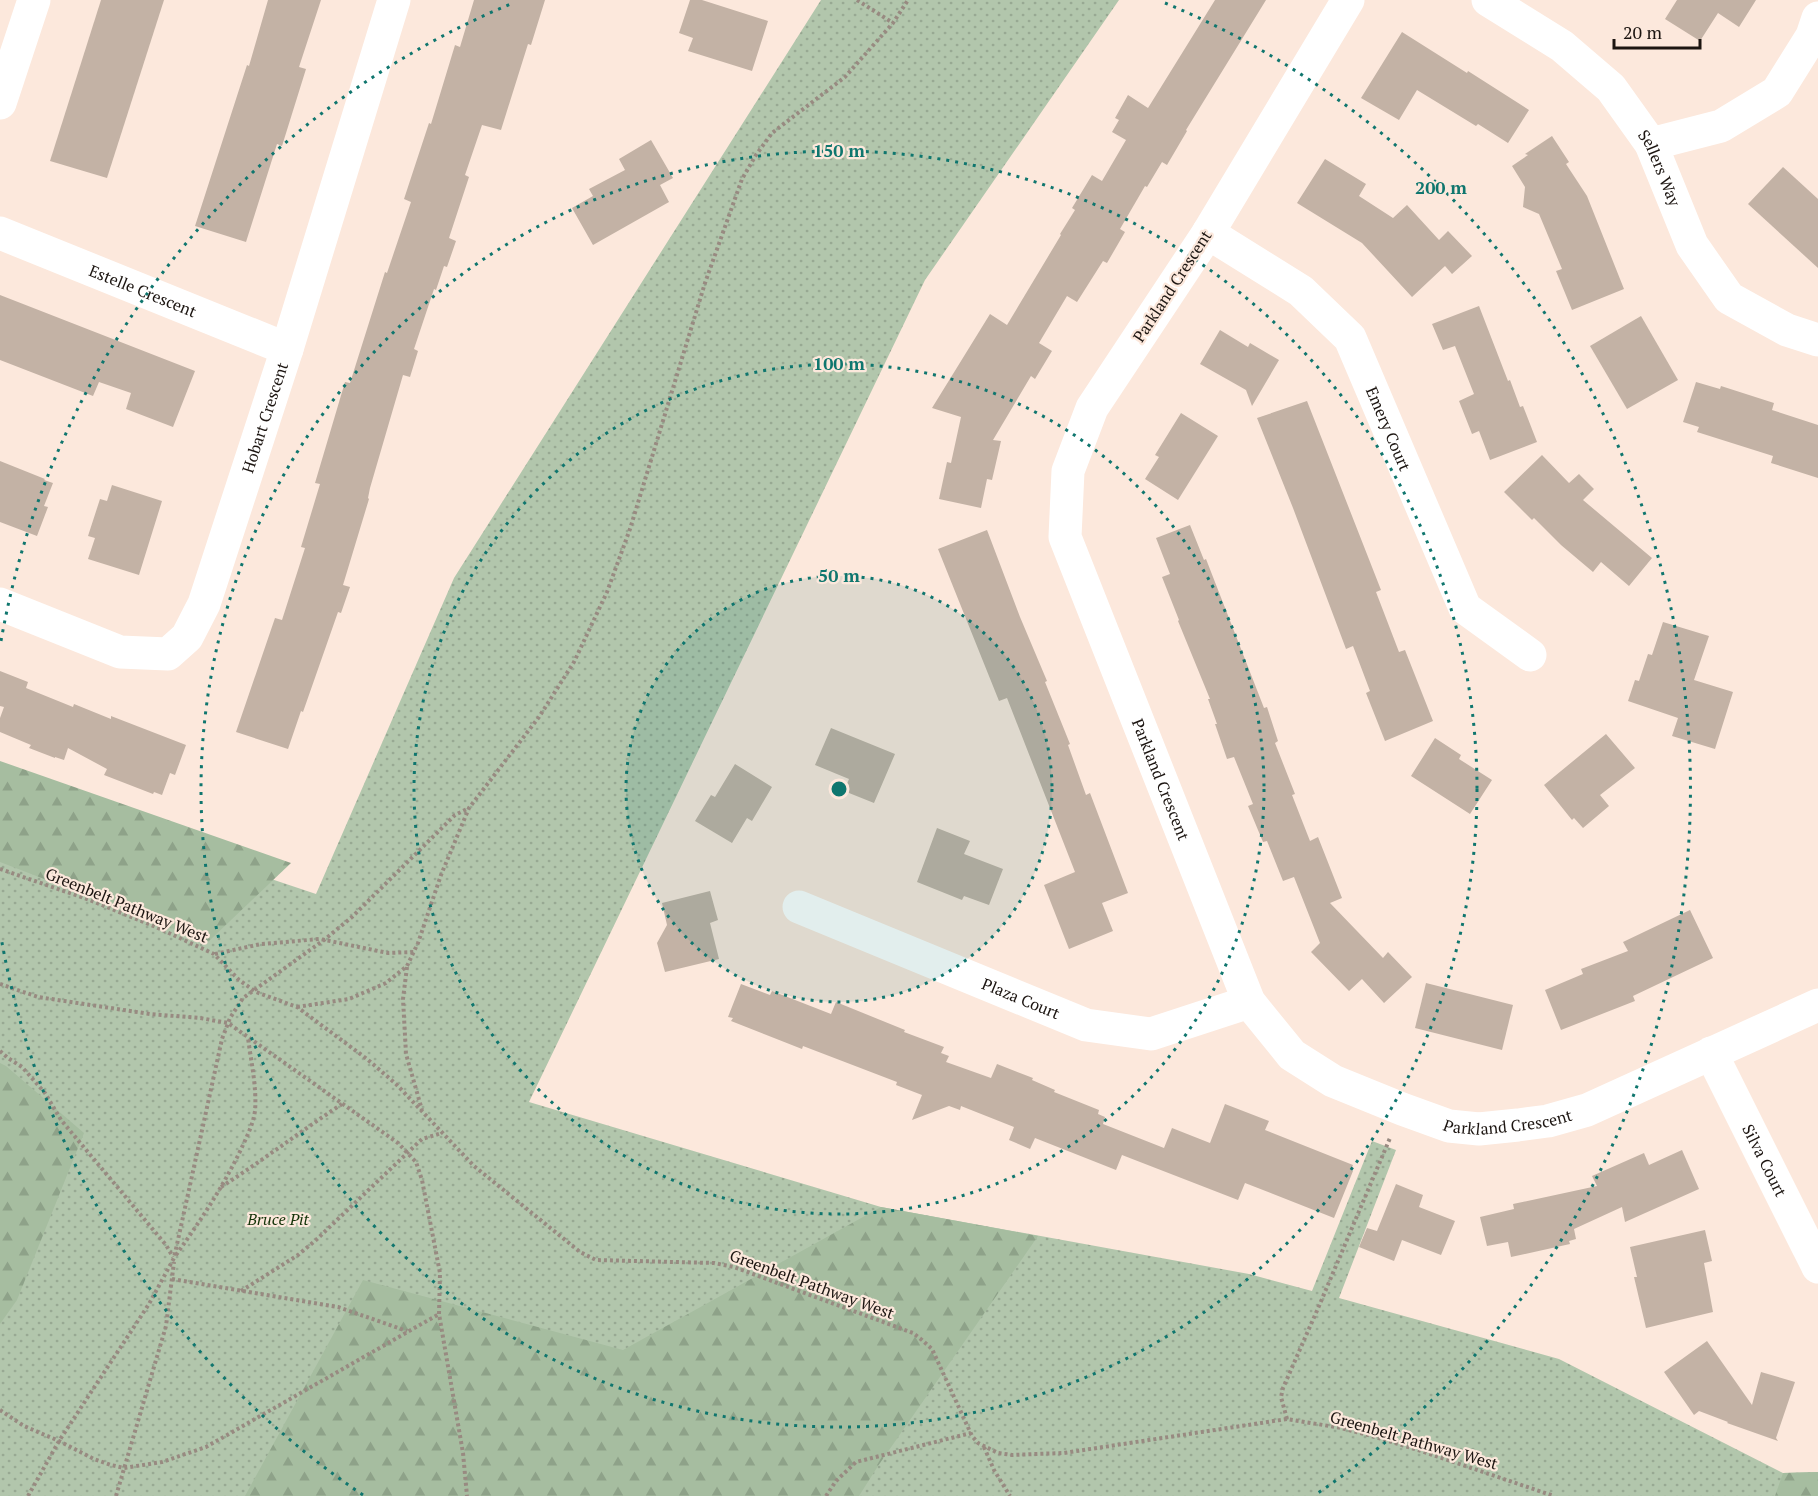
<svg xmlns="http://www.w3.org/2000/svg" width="1818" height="1496" font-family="'PT Serif',serif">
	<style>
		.grass { fill: url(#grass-dots) }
		.forest { fill: url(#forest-firs) }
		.building { fill: #c3b2a5 }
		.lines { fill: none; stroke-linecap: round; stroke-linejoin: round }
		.path { stroke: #988a81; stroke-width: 4; stroke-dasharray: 3 3; stroke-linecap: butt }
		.minor { stroke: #fff; stroke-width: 33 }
		.ring { fill: none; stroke: #0f766e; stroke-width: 3; stroke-dasharray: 3 6 }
		.labels { text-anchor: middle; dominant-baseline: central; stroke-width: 4.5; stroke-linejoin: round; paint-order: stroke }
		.street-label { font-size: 16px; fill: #1c1511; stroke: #fce8dc }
		.park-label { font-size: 16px; font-style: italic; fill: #143308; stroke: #fce8dc }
		.centre { fill: #0f766e; stroke: #fce8dc; stroke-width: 3 }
		.ring-label { font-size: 18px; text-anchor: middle; font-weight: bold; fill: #0f766e; stroke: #fce8dc; stroke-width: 4.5; stroke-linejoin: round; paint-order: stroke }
	</style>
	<defs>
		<pattern id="grass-dots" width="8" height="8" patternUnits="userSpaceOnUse" patternTransform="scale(1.5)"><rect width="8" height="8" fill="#b2c6ac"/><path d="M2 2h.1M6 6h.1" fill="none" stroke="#98a993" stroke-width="1.8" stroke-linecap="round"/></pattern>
		<pattern id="forest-firs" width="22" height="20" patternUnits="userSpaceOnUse" patternTransform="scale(1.5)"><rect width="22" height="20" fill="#a6bda0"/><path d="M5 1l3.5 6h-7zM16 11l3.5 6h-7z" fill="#8ea289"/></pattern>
	</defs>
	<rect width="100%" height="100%" fill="#fce8dc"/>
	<polygon class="grass" points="821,0 1119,0 925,280 529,1102 881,1207 1249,1274 1312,1291 1372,1141 1396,1150 1339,1298 1559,1359 1783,1473 1818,1472 1818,1496 0,1496 0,788 316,894 454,578"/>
	<g class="forest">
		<polygon points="0,761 291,863 208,942 0,862"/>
		<polygon points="0,1063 6,1066 84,1133 17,1300 0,1324"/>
		<polygon points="881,1207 1038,1236 878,1466 859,1496 245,1496 363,1280 623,1350"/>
		<polygon points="1818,1472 1818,1496 1775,1496 1783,1473"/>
	</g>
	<g class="building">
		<polygon points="101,0 164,0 107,178 50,161"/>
		<polygon points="268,0 321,0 299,67 306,69 282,146 277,144 246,242 195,226 247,65 249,66"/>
		<polygon points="474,0 545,0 531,45 528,44 501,130 482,125 465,175 469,177 449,238 456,241 447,267 444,266 436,290 434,289 414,349 418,351 410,377 403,375 370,488 368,498 369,499 343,585 350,587 341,613 338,612 303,712 301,711 288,749 236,732 275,618 282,620 305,548 301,547 320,484 315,483 345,382 350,383 385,272 387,273 411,202 404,199 429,123 431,124 455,45 460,47"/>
		<polygon points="690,0 702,0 768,21 752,71 688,51 693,38 679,33"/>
		<polygon points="1215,0 1266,0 1186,130 1187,131 1167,165 1162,162 1147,187 1145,186 1120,229 1125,232 1107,263 1103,261 1077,302 1067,296 1039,343 1052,351 1035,379 1031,376 993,440 1001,441 992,480 987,479 981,508 939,499 947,462 951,463 961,417 932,408 990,314 1007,325 1061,235 1060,234 1075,210 1072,208 1092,175 1102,181 1126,140 1112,132 1119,120 1115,118 1128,95 1148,108"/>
		<polygon points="1677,0 1756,0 1739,27 1718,13 1700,41 1665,19"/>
		<polygon points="1402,32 1467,73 1468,71 1529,110 1508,143 1478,124 1476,126 1417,90 1399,120 1361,98"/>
		<polygon points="1552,136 1569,162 1566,164 1587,196 1624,289 1572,310 1556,271 1562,269 1539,214 1523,207 1525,187 1512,166 1528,155 1525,154"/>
		<polygon points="651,140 673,178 660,185 669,202 593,245 572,208 593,196 589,189 625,170 619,159"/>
		<polygon points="1325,159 1366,184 1359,196 1393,218 1407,205 1439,240 1448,231 1472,256 1452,274 1445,266 1412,297 1362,243 1297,203"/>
		<polygon points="1783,167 1818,199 1818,268 1748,204"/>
		<polygon points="0,295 195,371 173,427 126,409 131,393 99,382 93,396 0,360"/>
		<polygon points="1479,306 1508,381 1510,380 1520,407 1523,406 1537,442 1490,460 1479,431 1472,434 1459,401 1474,394 1455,346 1443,350 1432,324"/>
		<polygon points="1641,316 1678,380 1627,409 1590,346"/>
		<polygon points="1220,330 1248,347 1250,343 1279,360 1252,406 1246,390 1200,364"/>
		<polygon points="1696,382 1720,389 1721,386 1774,403 1772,410 1818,425 1818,478 1771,463 1773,456 1697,432 1699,427 1683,422"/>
		<polygon points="1307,401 1381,590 1376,592 1399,652 1405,650 1433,721 1385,741 1366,693 1370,691 1353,646 1346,649 1293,508 1257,418"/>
		<polygon points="1181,413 1218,436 1178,500 1145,479 1159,457 1155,455"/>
		<polygon points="1542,455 1569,483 1579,474 1594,489 1583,500 1652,558 1629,586 1601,562 1593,572 1561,545 1534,518 1532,520 1504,492"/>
		<polygon points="0,461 45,479 44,480 53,483 44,506 48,507 37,536 0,522"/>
		<polygon points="112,485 162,501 139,575 88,559 95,538 88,536 100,499 107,501"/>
		<polygon points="1190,525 1204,560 1206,559 1264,708 1267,707 1278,741 1275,743 1295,794 1292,795 1310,841 1318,837 1342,898 1330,903 1383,958 1388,952 1412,977 1384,1003 1362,979 1349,991 1311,952 1320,943 1294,877 1283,881 1267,841 1263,842 1248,806 1253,804 1234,757 1227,759 1215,724 1217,724 1208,699 1210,699 1178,621 1179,620 1162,577 1170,574 1156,538"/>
		<polygon points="987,530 1020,617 1047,681 1045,682 1070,744 1068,745 1086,795 1090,793 1128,893 1102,903 1113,931 1069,949 1044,885 1075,872 1007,698 999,701 938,549"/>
		<polygon points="1663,622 1709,636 1694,680 1733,692 1715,749 1672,736 1678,718 1628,701 1635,680 1639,681 1648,654 1652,655"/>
		<polygon points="0,671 28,682 26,688 73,707 74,704 111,719 111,716 186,745 175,775 170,773 162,795 154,792 153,794 104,775 107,769 68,748 64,760 55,757 55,758 29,748 31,745 0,732 0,718 4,707 0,706"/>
		<polygon points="831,728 895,754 874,803 844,791 849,779 815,765"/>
		<polygon points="1606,734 1635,768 1600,795 1609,806 1583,828 1574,818 1572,820 1544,785"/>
		<polygon points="1435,738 1461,755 1459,759 1492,780 1470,814 1411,776"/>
		<polygon points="735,764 772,787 752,821 747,818 732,843 695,821 711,795 715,797"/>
		<polygon points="937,828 970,841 964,854 1003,869 989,905 964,896 962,900 917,882"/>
		<polygon points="710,891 718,920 710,923 719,959 665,972 657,943 667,925 662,903"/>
		<polygon points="1690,910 1713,958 1633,996 1635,1001 1561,1030 1545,990 1583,974 1581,969 1628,951 1623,942"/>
		<polygon points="1426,983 1513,1005 1502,1050 1415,1028"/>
		<polygon points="741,984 770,995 772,991 831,1014 836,1002 905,1030 904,1032 944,1047 941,1053 949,1056 946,1062 991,1078 997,1064 1033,1078 1032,1080 1055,1090 1054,1092 1099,1110 1098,1114 1105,1117 1103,1124 1164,1148 1172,1128 1210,1143 1225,1104 1269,1121 1265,1130 1353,1165 1351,1170 1353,1171 1334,1218 1245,1183 1238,1200 1122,1155 1116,1170 1035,1138 1030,1149 1009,1140 1014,1127 961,1106 960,1110 949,1106 912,1120 922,1095 896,1085 897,1082 803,1046 802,1049 731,1021 733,1018 728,1017"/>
		<polygon points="1682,1150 1699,1189 1625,1222 1622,1207 1574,1229 1576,1239 1569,1241 1570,1244 1511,1257 1508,1242 1487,1246 1480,1217 1514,1209 1513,1204 1597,1186 1592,1176 1644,1153 1649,1165"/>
		<polygon points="1396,1184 1423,1195 1419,1207 1455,1221 1441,1255 1402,1240 1394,1261 1359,1247 1367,1228 1377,1231"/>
		<polygon points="1705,1230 1712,1261 1704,1263 1713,1312 1646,1328 1634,1277 1637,1277 1630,1247"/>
		<polygon points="1707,1341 1752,1405 1761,1372 1795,1382 1776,1438 1778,1441 1727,1423 1728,1422 1699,1411 1694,1415 1664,1372"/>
	</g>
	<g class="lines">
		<g class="path">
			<polyline points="857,0 893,23"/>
			<polyline points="0,869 87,899 156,927 214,954 239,980 256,992 297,1007 367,1059 396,1084 474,1166 580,1252 596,1260 714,1263 734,1267 913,1333 922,1340 932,1349 972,1436 978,1443 998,1453 1012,1455 1035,1454 1064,1453 1287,1419 1341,1428 1375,1437 1418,1450 1554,1496"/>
			<polyline points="215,954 261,944 320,939 388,953 414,952"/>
			<polyline points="407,967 403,999 406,1054 422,1110"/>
			<polyline points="0,984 38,997 150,1014 200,1018 228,1023 398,1143 416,1162 422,1180 440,1273 439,1314 463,1453 467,1496"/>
			<polyline points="297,1007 349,999 386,983 407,966 418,943 441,875 469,808 539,717 574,662 607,592 630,529 705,283 742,179 756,155 772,133 845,77 893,23 908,0"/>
			<polyline points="0,1051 8,1058 22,1067 45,1093 61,1120 166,1245 173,1257"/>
			<path d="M 221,1187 C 262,1161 301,1131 342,1104"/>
			<path d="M 176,1255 C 201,1220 225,1184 243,1145 C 248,1134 253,1124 255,1111 C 257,1088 251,1061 248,1038"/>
			<polyline points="172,1279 338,1307 407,1331"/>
			<polyline points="241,1291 298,1255 316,1240 422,1139 442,1133"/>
			<polyline points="0,1410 24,1426 59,1441 94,1459 111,1465 124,1468 162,1462 206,1447 439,1314"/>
			<polyline points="1287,1419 1281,1397 1283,1388 1319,1306 1390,1138"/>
			<polyline points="984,1447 994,1470 1010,1496"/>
			<polyline points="28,1496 59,1441 149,1304 174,1258 222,1039 230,1018 243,998 324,940 352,917 455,815 469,808"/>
			<polyline points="116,1496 166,1326 174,1262"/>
			<polyline points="826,1496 836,1481 856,1462 971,1433"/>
		</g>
		<g class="minor">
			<path id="s1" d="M 1348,0 L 1208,233 L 1092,408 L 1068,471 L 1065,537 L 1249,1002 L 1292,1055 L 1333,1081 L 1402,1109 L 1449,1126 L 1479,1129 L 1518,1125 L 1548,1121 L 1587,1110 L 1818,1005"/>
			<path id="s2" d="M 1488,0 L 1562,46 L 1611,88 L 1651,144 L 1692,245 L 1729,298 L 1787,330 L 1818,340"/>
			<polyline points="0,103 34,0"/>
			<polyline points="1651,144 1721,126 1777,92 1812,36 1818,18"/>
			<path id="s3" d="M 0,233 L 287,349"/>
			<path id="s4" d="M 1208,233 L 1301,291 L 1350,338 L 1465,608 L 1530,655"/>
			<path id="s5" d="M 0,604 L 120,652 L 168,654 L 187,637 L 204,604 L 287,349 L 394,0"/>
			<path id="s6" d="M 799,907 L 1086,1025 L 1151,1034 L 1249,1002"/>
			<path id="s7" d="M 1711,1053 L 1818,1267"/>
		</g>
	</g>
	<circle cx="839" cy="789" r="213" fill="#0f766e" fill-opacity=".12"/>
	<g class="ring">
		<circle cx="839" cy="789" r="213"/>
		<circle cx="839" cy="789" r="425"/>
		<circle cx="839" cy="789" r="638"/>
		<path d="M363 1495A851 851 0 0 1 1 937M1 641A851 851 0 0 1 513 3M1165 3A851 851 0 0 1 1315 1495"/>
	</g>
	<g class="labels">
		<g class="street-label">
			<text stroke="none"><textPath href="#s2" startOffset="246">Sellers Way</textPath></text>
			<text transform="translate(1172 286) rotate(-57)">Parkland Crescent</text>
			<text stroke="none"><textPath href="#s3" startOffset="154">Estelle Crescent</textPath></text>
			<text stroke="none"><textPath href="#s5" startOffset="436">Hobart Crescent</textPath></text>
			<text stroke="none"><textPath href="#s4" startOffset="276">Emery Court</textPath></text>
			<text stroke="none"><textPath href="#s1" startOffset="876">Parkland Crescent</textPath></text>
			<text transform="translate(127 905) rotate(22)">Greenbelt Pathway West</text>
			<text stroke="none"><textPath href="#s6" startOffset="240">Plaza Court</textPath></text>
			<text stroke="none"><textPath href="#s1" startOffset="1416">Parkland Crescent</textPath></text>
			<text stroke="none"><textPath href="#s7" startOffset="120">Silva Court</textPath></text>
			<text transform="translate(812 1284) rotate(20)">Greenbelt Pathway West</text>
			<text transform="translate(1414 1440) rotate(16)">Greenbelt Pathway West</text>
		</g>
		<g class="park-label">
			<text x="278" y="1219">Bruce Pit</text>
		</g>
	</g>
	<circle cx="839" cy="789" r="9" class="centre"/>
	<g class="ring-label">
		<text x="839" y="157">150 m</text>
		<text x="1441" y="194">200 m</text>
		<text x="839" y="370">100 m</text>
		<text x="839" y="582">50 m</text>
	</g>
	<path d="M1614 39v9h86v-9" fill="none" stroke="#1c1511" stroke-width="3"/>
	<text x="1623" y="39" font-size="18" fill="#1c1511" stroke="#fce8dc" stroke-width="4.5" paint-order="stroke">20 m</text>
</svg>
